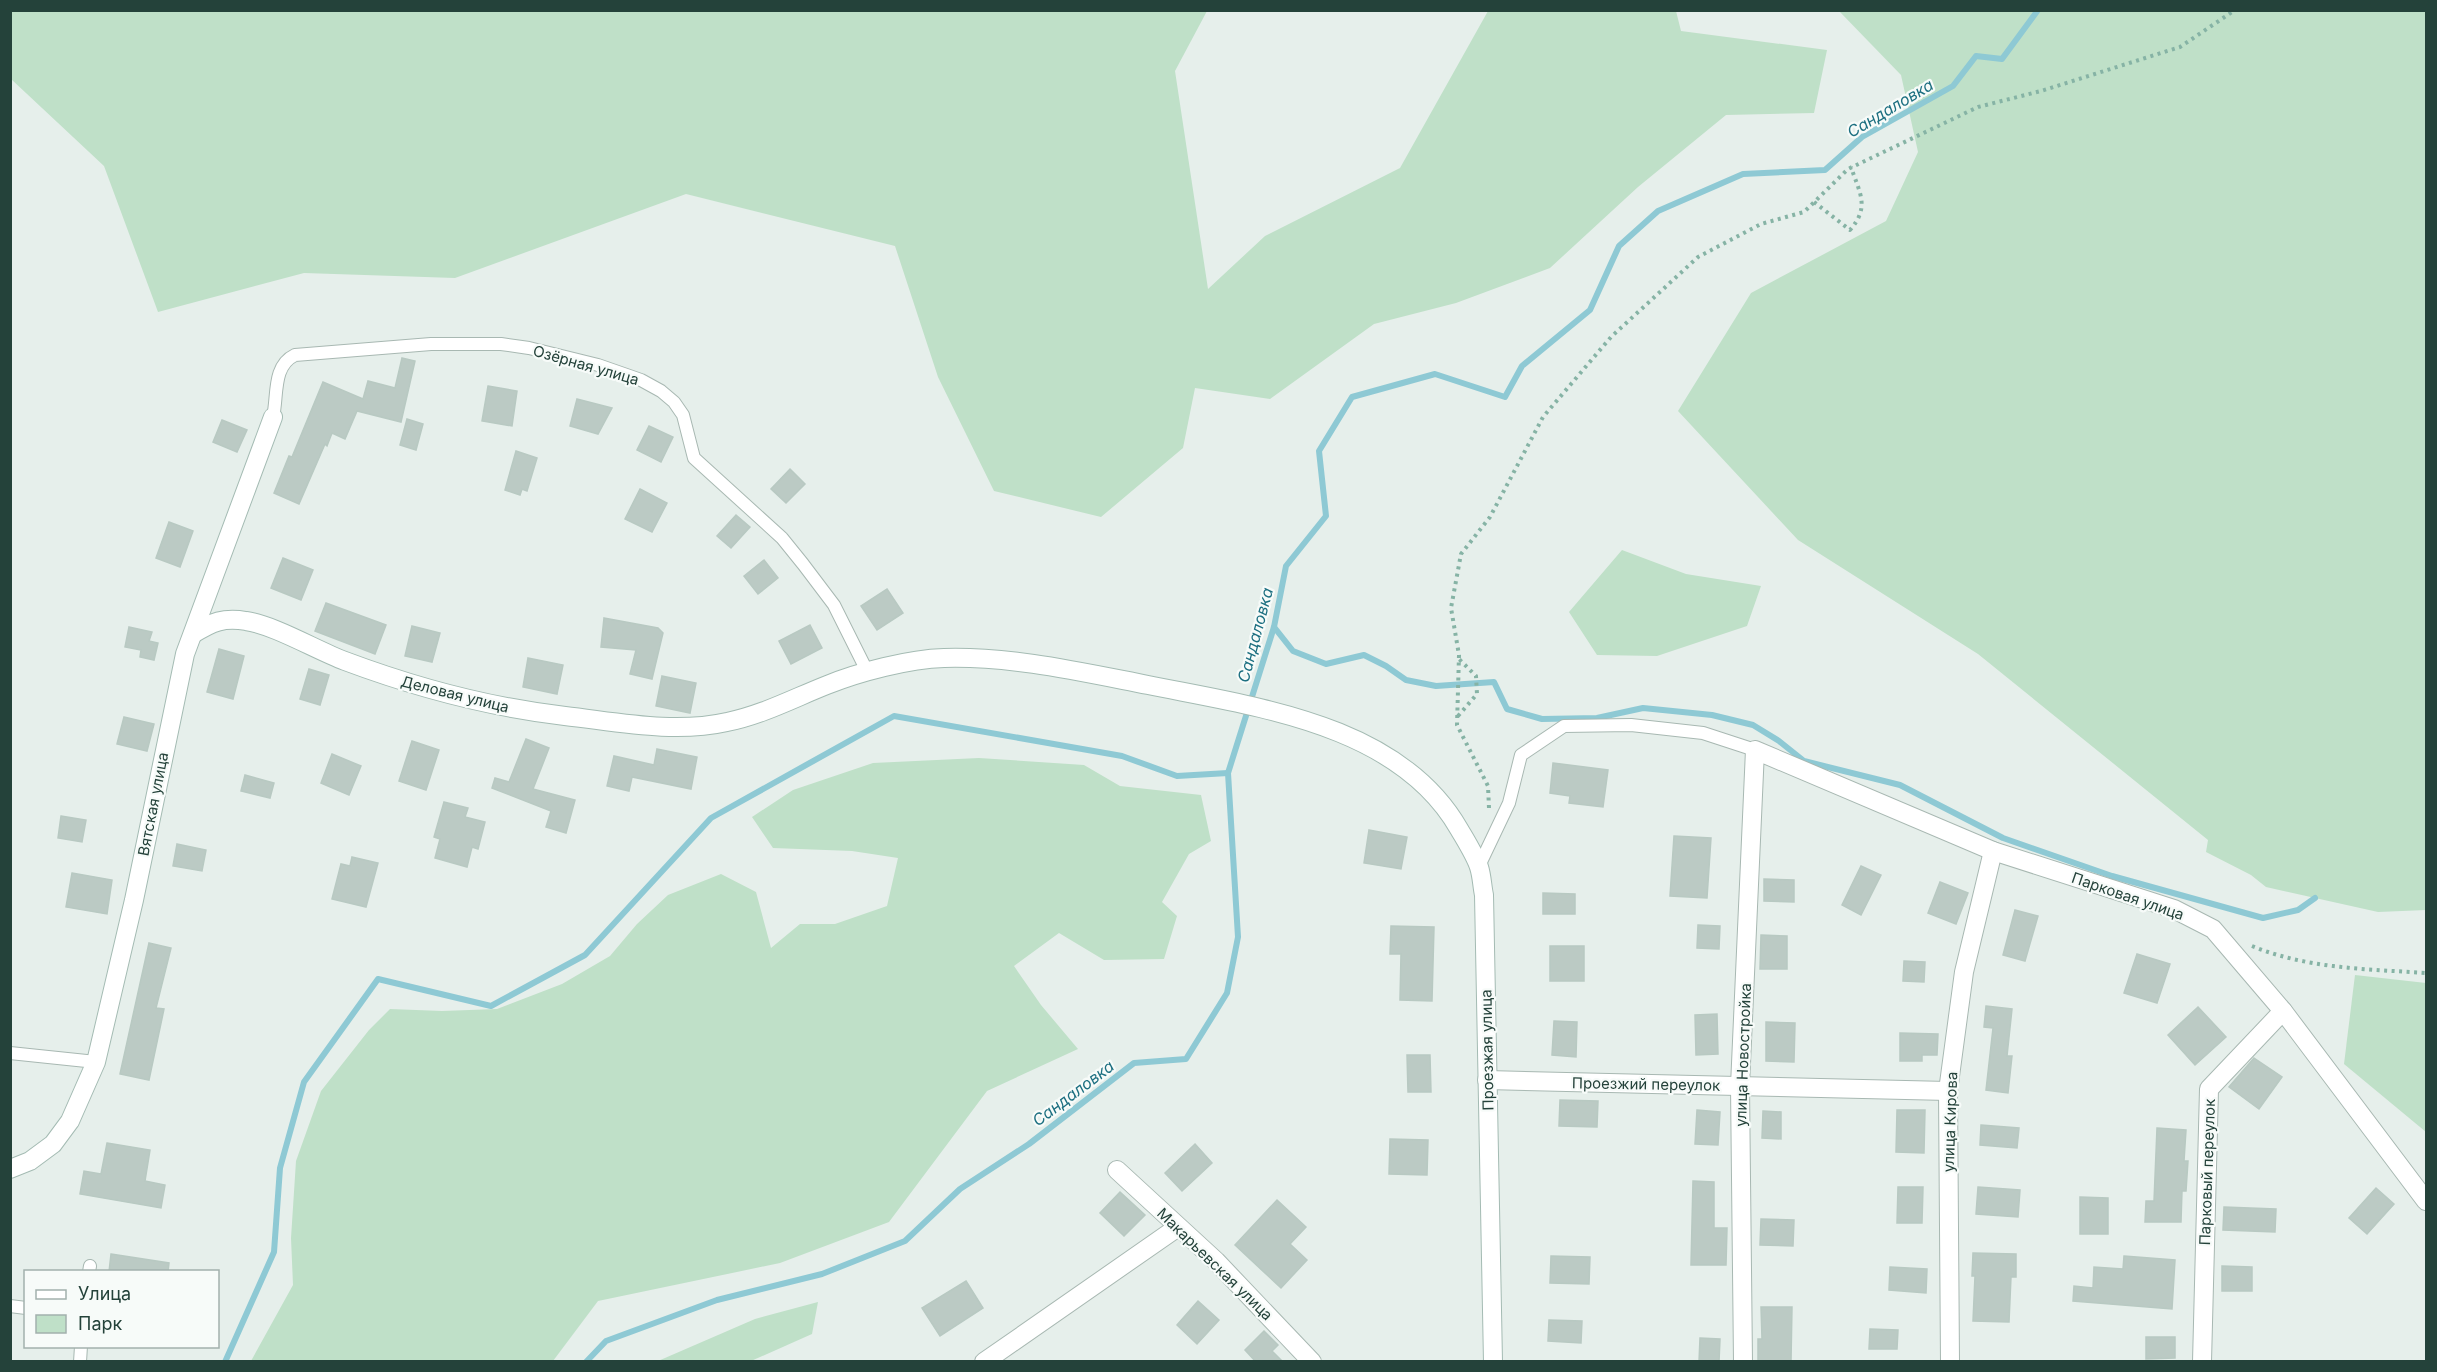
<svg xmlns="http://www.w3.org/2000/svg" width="2437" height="1372" font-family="Inter,sans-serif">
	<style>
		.green { fill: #bfe0c8 }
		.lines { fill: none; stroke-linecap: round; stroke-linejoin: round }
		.stream { stroke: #8ec9d4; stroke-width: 6 }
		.building { fill: #bbcac4; stroke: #b8c9c2; stroke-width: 1.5 }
		.lane-casing { stroke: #a8b8b2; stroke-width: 14 }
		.street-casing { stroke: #a8b8b2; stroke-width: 20 }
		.secondary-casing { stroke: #a4bbb3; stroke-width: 20 }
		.path { stroke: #86b3a5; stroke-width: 4; stroke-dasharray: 3 4.5; stroke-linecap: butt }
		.lane { stroke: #fff; stroke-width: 12 }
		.street { stroke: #fff; stroke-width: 18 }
		.secondary { stroke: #fff; stroke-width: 18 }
		.labels { text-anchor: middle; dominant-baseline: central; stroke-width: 4.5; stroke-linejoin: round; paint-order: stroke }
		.street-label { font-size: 15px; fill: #24423a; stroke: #f7fbf9 }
		.water-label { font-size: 16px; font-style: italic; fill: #1c6f80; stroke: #f7fbf9 }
	</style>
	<rect width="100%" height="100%" fill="#e6efeb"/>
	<g class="green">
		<polygon points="10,11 1207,11 1175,71 1208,289 1265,236 1400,168 1488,11 1676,11 1681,31 1827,50 1814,113 1726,115 1638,187 1550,268 1456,303 1374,324 1270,399 1195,388 1183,448 1101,517 994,491 938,377 895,246 686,194 455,278 304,273 158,312 104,166 11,79"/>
		<polygon points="1839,11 2426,11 2426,910 2378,912 2266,887 2251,875 2206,852 2208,840 1978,654 1798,540 1678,411 1751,293 1886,221 1918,152 1901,75"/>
		<polygon points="1622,550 1686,574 1761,586 1747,626 1657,656 1597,655 1569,612"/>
		<polygon points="979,758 1084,765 1120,786 1201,795 1211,841 1189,854 1162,902 1177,916 1164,959 1104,960 1059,933 1014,966 1041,1005 1078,1049 987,1091 889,1222 780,1263 598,1301 553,1361 251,1361 293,1285 291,1238 296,1161 321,1091 369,1030 390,1009 442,1011 497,1009 562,984 610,956 637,924 668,895 721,874 756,892 771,948 800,924 835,924 887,906 898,858 852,851 773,848 752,817 793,790 873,763"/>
		<polygon points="2355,975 2426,983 2426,1132 2344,1064"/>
		<polygon points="818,1302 812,1334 751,1361 658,1361 755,1319"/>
	</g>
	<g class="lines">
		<g class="stream">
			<polyline points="1274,627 1293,651 1326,664 1364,655 1386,666 1406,680 1436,686 1494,682 1507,709 1542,719 1597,718 1643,708 1712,715 1753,725 1779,741 1804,761 1900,785 2003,838 2112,876 2263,918 2298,910 2315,898"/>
			<polyline points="225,1362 274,1252 280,1168 304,1082 378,979 491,1006 585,955 711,818 894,716 1122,756 1177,776 1228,773"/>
			<polyline points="586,1362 606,1341 717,1300 822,1274 905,1241 960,1189 1029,1144 1134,1063 1186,1059 1227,993 1238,937 1228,773 1274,627 1286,566 1326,516 1319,451 1352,397 1435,374 1505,397 1522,366 1590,310 1619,246 1658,211 1743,174 1825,170 1862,137 1953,86 1976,56 2002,59 2038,10"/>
		</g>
	</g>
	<g class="building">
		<polygon points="402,358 415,361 401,422 357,411 345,439 332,433 327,446 325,444 299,504 274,493 289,456 292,457 323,382 363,399 368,381 395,388"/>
		<polygon points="488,386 517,391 512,426 482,421"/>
		<polygon points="577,399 612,408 598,434 570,426"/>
		<polygon points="407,419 423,424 416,450 400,445"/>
		<polygon points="222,420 247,430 237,452 213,442"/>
		<polygon points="649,426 673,437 661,462 637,450"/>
		<polygon points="516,451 537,458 527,491 522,489 520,495 505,490"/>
		<polygon points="790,469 805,484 786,503 771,489"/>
		<polygon points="640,489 667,503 652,532 625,519"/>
		<polygon points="736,515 750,527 731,548 717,536"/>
		<polygon points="169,522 193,531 180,567 156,558"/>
		<polygon points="283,558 313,570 301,600 271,588"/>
		<polygon points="764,560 778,578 758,594 744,576"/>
		<polygon points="887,589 903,613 877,630 861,606"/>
		<polygon points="326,603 386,625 375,654 315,631"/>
		<polygon points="604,618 658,628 663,633 652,679 630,674 636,650 601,647"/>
		<polygon points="810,625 822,648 791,664 779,641"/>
		<polygon points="412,626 440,633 432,662 405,656"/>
		<polygon points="129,627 152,632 149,641 158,643 154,660 140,657 141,650 125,647"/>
		<polygon points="219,649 244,656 233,699 207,692"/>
		<polygon points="528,658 563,665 557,694 523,687"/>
		<polygon points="309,669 329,675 320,705 300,699"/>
		<polygon points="662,676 696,683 690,713 656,706"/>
		<polygon points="124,717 154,724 147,751 117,744"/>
		<polygon points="526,739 549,748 533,789 575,800 566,833 546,827 551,811 492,788 495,778 509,782"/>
		<polygon points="412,741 439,750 426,790 399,781"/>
		<polygon points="657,749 697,757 691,789 632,777 629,791 607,786 614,756 654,765"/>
		<polygon points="332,754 361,766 349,795 321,783"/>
		<polygon points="1553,763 1608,770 1603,807 1569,803 1570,796 1550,793"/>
		<polygon points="245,775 274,783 270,798 241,791"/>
		<polygon points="444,802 468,808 465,817 485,822 478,849 472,847 467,867 435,858 440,839 434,837"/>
		<polygon points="61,816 86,820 82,842 58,838"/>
		<polygon points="1369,830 1407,837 1401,869 1364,863"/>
		<polygon points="1674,836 1711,838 1707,898 1670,896"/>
		<polygon points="177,844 206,850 202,871 173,866"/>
		<polygon points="352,857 378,863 366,907 332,899 341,864 350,866"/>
		<polygon points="1861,866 1881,875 1861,915 1842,905"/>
		<polygon points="72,873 112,880 107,914 66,907"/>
		<polygon points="1764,879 1794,880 1794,902 1764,901"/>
		<polygon points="1940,882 1968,893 1956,924 1928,913"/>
		<polygon points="1543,893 1575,894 1575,914 1543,914"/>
		<polygon points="2015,910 2038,916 2025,961 2003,955"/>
		<polygon points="1698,925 1720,926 1719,949 1697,948"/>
		<polygon points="1391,926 1434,927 1432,1001 1400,1000 1401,954 1390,954"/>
		<polygon points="1761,935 1787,936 1787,969 1760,969"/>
		<polygon points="149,943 171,948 156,1008 164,1009 149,1080 120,1074"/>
		<rect x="1550" y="946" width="34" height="35"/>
		<polygon points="2137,954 2170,964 2157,1003 2124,993"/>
		<polygon points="1904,961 1925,962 1924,982 1903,981"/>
		<polygon points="1986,1006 2012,1009 2007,1056 2012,1056 2008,1093 1986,1090 1993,1028 1984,1027"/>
		<polygon points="2198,1007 2226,1037 2195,1065 2168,1035"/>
		<polygon points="1717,1014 1718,1054 1696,1055 1695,1015"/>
		<polygon points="1554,1021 1577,1022 1576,1057 1552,1055"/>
		<polygon points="1766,1022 1795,1023 1794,1062 1766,1061"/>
		<polygon points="1900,1033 1938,1034 1937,1055 1922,1055 1922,1061 1900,1061"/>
		<polygon points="1407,1055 1430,1055 1431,1092 1408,1092"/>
		<polygon points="2254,1058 2282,1077 2259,1109 2229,1087"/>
		<polygon points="1560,1100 1598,1101 1597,1127 1559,1126"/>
		<polygon points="1697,1110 1720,1112 1718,1145 1695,1144"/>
		<polygon points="1897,1110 1925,1110 1924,1153 1896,1152"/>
		<polygon points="1763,1111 1781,1112 1781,1139 1762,1138"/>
		<polygon points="1981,1125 2019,1128 2017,1148 1980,1145"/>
		<polygon points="2157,1128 2186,1130 2184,1161 2188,1161 2186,1191 2182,1191 2181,1222 2145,1222 2146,1201 2154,1201"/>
		<polygon points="1390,1139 1428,1140 1427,1175 1389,1174"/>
		<polygon points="107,1143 150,1150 145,1181 165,1185 161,1208 80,1194 84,1171 101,1174"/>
		<polygon points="1195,1144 1212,1163 1182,1191 1165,1173"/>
		<polygon points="1693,1181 1714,1182 1714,1228 1727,1228 1726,1265 1691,1265"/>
		<polygon points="1898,1187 1923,1187 1922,1223 1897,1223"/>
		<polygon points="1978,1187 2020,1190 2018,1217 1976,1214"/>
		<polygon points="2376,1188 2394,1204 2367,1234 2349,1218"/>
		<polygon points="1120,1192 1145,1215 1124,1236 1100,1213"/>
		<polygon points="2080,1197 2108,1198 2108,1234 2080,1234"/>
		<polygon points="1277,1200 1306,1227 1290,1244 1307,1260 1281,1288 1235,1245"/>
		<polygon points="2224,1207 2276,1209 2275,1232 2223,1230"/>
		<polygon points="1761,1219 1794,1220 1793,1246 1760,1245"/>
		<polygon points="1973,1253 2016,1254 2016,1277 2011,1277 2009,1322 1973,1321 1975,1276 1972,1276"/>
		<polygon points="111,1254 169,1263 168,1272 109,1272"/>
		<polygon points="1551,1256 1590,1257 1589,1284 1550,1283"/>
		<polygon points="2124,1256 2175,1260 2172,1309 2073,1301 2074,1286 2093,1288 2094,1267 2123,1269"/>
		<polygon points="2222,1266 2252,1267 2252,1291 2222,1291"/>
		<polygon points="1890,1267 1927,1269 1926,1293 1889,1290"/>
		<polygon points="966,1281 983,1308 940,1336 922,1308"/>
		<polygon points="1198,1301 1219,1320 1197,1344 1177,1325"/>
		<polygon points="1761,1307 1792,1307 1791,1362 1758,1362 1758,1339 1762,1339"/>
		<polygon points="1549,1320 1582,1321 1581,1343 1548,1341"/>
		<polygon points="1870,1329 1898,1330 1897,1349 1869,1349"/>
		<polygon points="1264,1331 1278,1345 1272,1351 1283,1362 1256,1362 1245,1350"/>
		<polygon points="2146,1337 2175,1337 2175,1358 2146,1359"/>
		<polygon points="1700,1338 1720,1339 1719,1362 1699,1362"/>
	</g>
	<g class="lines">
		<g class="lane-casing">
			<g id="lane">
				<path d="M 273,417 C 278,396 272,366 295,355 L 431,344 L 501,344 L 529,348 L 598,365 L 641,380 L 661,391 L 674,402 L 683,415 L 694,458 L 782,538 L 803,564 L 834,605 L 867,671"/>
				<polyline points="1479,866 1509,803 1521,755 1564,726 1631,725 1703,733 1755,750"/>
				<polyline points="10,1053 96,1062"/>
				<polyline points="89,1272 90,1266"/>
				<polyline points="10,1306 26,1308"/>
				<polyline points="80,1362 81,1346"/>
			</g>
		</g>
		<g class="street-casing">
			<g id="street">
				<polyline points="1487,1080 1948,1091"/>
				<polyline points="1117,1170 1216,1261 1312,1362"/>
				<polyline points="984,1362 1178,1227"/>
				<polyline points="1743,1362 1740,1086 1755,750 1993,851 2174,909 2213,929 2283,1011 2426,1201"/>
				<polyline points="1950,1362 1948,1091 1964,972 1993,851"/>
				<polyline points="2202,1362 2209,1089 2283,1011"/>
			</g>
		</g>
		<g class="secondary-casing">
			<g id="secondary">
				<path d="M 193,634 C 212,622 224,617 246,621 C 274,625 316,650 345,661 C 417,688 488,707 565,716 C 618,722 674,734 727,722 C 762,715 794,698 827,685 C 859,672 909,659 944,658 C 1012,656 1081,672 1148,685 C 1256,707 1399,724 1459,829 C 1466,841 1475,855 1479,867 C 1482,876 1482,886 1484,895 L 1493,1362"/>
				<polyline points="10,1169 30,1161 53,1144 70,1121 96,1062 134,900 185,654 273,417"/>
			</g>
		</g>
		<g class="path">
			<path d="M 1814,202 L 1850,230 C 1870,207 1860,194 1851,167"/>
			<polyline points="1458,716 1477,694 1476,676 1459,659"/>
			<polyline points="1489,808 1488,786 1457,725 1459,655 1451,608 1461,554 1490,517 1543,417 1611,337 1698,257 1761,224 1804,212 1848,169 1978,107 2041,91 2180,47 2235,10"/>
			<path d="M 2252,946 C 2308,969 2367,969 2426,973"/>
		</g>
		<use href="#lane" class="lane"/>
		<use href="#street" class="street"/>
		<use href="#secondary" class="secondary"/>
	</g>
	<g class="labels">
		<g class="street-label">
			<text transform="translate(586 365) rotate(16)">Озёрная улица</text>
			<text transform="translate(455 694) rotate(14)">Деловая улица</text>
			<text transform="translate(153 804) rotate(-79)">Вятская улица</text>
			<text transform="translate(2128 896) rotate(19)">Парковая улица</text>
			<text transform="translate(1487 1050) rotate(-91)">Проезжая улица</text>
			<text transform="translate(1743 1055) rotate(-88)">улица Новостройка</text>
			<text transform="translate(1646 1084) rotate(1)">Проезжий переулок</text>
			<text transform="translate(1950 1122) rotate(-88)">улица Кирова</text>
			<text transform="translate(2207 1172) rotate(-88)">Парковый переулок</text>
			<text transform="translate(1215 1264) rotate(44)">Макарьевская улица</text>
		</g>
		<g class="water-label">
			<text transform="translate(1890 108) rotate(-31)">Сандаловка</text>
			<text transform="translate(1255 635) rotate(-75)">Сандаловка</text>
			<text transform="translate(1073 1093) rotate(-37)">Сандаловка</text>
		</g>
	</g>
	<rect width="2437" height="1372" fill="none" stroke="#24423a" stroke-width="24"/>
	<rect x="24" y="1270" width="195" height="78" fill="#f7fbf9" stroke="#a3b1ad" stroke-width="1.5"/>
	<rect x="36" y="1290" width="30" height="9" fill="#ffffff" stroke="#a3b1ad" stroke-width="1.5"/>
	<text x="78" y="1300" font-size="18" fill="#24423a">Улица</text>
	<rect x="36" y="1315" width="30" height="18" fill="#bfe0c8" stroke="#a3b1ad" stroke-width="1.5"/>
	<text x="78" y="1330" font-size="18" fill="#24423a">Парк</text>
</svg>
